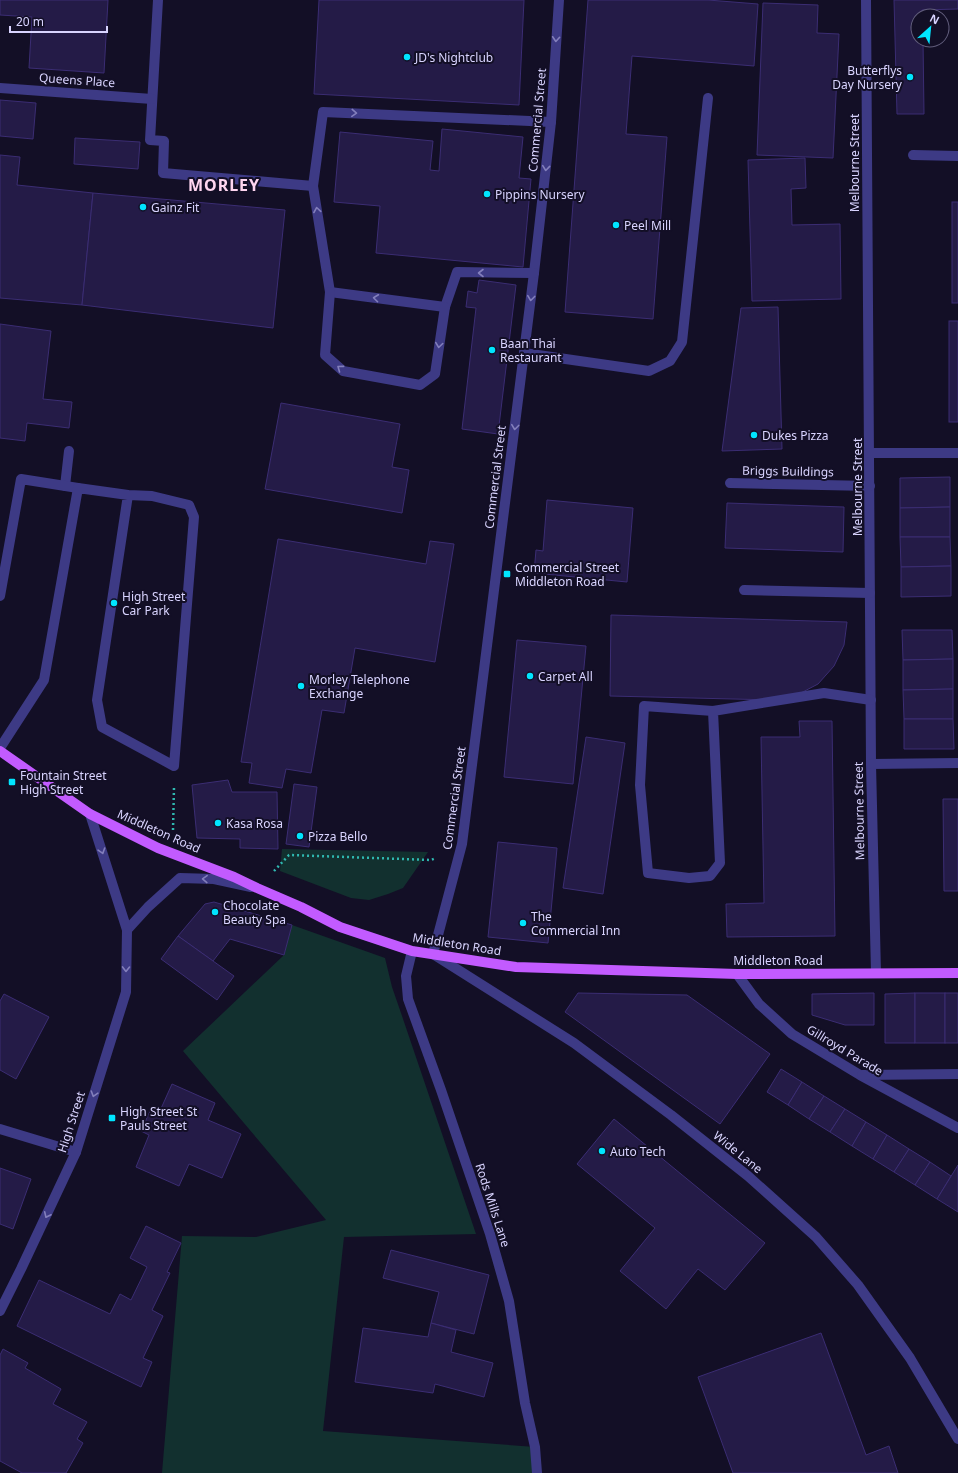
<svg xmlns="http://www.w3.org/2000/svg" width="958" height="1473" font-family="'Noto Sans',sans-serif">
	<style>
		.green { fill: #12302f }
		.building { fill: #241b47; stroke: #3b2d73 }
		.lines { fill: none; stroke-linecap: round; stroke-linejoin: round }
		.path { stroke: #2fb8b0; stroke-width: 2.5; stroke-dasharray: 2 3; stroke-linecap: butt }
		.minor { stroke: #3d3a85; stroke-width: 10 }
		.major { stroke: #c25bff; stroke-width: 10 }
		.oneway { stroke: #837fbc }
		.poi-dot { fill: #00e5ff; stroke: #130f26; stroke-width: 1.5 }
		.labels { text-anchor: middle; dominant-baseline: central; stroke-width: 4; stroke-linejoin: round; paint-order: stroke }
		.poi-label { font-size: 12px; fill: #d9d4ff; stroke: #130f26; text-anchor: start }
		.street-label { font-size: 12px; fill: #d9d4ff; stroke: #130f26 }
		.district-label { font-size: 16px; font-weight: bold; letter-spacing: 1px; fill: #ffd6f0; stroke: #130f26 }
	</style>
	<rect width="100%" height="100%" fill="#130f26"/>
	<g class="green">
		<polygon points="282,849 428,852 403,888 388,894 369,900 351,898 280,871"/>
		<polygon points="292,925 385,958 392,987 401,1013 476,1234 344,1237 323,1431 535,1447 537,1473 162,1473 182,1236 256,1237 326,1220 183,1051 284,955"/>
	</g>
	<g class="building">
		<polygon points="0,0 108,0 104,73 29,68 32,17 0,15"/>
		<polygon points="319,0 524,0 519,105 314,94"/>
		<polygon points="588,0 708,0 758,4 754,66 632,56 626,134 667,137 653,319 565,312"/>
		<polygon points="894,0 958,0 958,9 922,10 922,16 918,16 918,40 923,40 924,114 897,114"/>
		<polygon points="763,3 818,5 817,33 839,34 833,158 757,155"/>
		<polygon points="0,100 36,103 33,139 0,136"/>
		<polygon points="442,129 523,137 519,178 531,179 523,267 376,253 380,206 334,202 340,132 433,141 430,170 439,171"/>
		<polygon points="75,138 140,142 138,169 74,164"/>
		<polygon points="0,155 20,157 17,185 93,193 82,305 0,298"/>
		<polygon points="805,158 806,188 791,189 792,225 840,224 841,299 752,301 748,160"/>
		<polygon points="93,193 285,210 273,328 82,305"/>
		<rect x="952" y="202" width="6" height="101"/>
		<polygon points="479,280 516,285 498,434 462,429 476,308 466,307 468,291 477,293"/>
		<polygon points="778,307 782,449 722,451 741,308"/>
		<rect x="949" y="321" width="9" height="101"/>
		<polygon points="0,324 51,331 43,399 72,402 69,428 27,423 25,441 0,438"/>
		<polygon points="281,403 400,424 392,467 409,470 402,513 265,489"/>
		<polygon points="950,477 950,507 900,508 900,478"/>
		<polygon points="547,500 633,508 627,582 534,573 536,550 543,551"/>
		<polygon points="727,503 844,507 843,552 725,548"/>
		<polygon points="950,507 950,537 900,537 900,508"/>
		<polygon points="900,537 950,537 951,566 901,567"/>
		<polygon points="278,539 426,564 430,541 454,544 435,662 355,648 344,713 322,710 311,773 286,769 282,788 249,783 252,763 241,762"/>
		<polygon points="951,566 951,596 901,597 901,567"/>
		<polygon points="611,615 847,622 844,645 834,666 818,684 797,695 774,700 610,696"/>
		<polygon points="902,630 952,630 953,659 903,660"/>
		<polygon points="517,640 586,646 573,784 504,777"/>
		<polygon points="953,659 953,689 903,690 903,660"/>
		<polygon points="953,689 953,719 904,719 903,690"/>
		<polygon points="904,719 953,719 954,749 904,749"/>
		<polygon points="799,721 832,721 835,936 727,937 726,904 764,903 761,737 800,737"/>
		<polygon points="586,737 625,743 603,894 563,888"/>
		<polygon points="228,780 232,792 277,792 278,849 240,848 240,839 197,838 192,785"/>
		<polygon points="294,784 317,787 309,847 286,844"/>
		<polygon points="943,799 958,799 958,891 944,891"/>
		<polygon points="498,842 557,848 548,943 488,937"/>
		<polygon points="214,902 292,925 284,955 230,939 213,961 178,936 205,904"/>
		<polygon points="178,936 234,976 217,1000 161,959"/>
		<polygon points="578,993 687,995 770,1054 720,1124 565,1012"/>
		<polygon points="874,993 874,1025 845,1025 812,1015 812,994"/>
		<polygon points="915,993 915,1043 885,1043 885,994"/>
		<rect x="915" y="993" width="30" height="50"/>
		<rect x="945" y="993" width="13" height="50"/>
		<polygon points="4,994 49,1017 16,1079 0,1070 0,1001"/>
		<polygon points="781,1069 802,1082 788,1105 767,1092"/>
		<polygon points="802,1082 824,1096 809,1119 788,1105"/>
		<polygon points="172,1084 215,1103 208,1120 241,1134 222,1178 189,1164 179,1186 136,1167 149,1135 141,1131 151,1109 159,1113"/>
		<polygon points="824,1096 845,1109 830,1132 809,1119"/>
		<polygon points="845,1109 866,1122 852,1146 830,1132"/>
		<polygon points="614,1119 765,1243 725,1290 698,1269 666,1309 620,1271 655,1228 577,1164"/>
		<polygon points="866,1122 887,1135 873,1159 852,1146"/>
		<polygon points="887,1135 909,1149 894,1172 873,1159"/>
		<polygon points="909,1149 930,1162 915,1185 894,1172"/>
		<polygon points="930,1162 951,1176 937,1199 915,1185"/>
		<polygon points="958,1165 958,1212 937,1199"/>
		<polygon points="0,1168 31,1179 13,1229 0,1224"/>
		<polygon points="146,1226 181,1243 167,1272 170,1273 152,1310 163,1316 143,1358 152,1362 141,1387 17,1326 39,1280 110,1314 120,1294 131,1300 147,1267 130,1258"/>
		<polygon points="391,1250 489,1275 474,1334 431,1323 439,1292 383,1278"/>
		<polygon points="431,1323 456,1330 451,1352 493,1363 484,1397 435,1384 433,1393 355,1382 363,1328 428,1337"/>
		<polygon points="821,1333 866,1455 889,1446 898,1473 733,1473 698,1377"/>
		<polygon points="3,1349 28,1363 25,1368 61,1389 53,1404 87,1422 77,1439 83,1443 66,1473 22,1473 0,1461 0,1355"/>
	</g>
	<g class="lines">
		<g class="path">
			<polyline points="173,830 174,787"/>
			<polyline points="274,871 289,855 431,860 436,858"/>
		</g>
		<g class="minor">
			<polyline points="158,0 150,140 164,141 163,173 313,186"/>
			<polyline points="559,0 551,122 534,273 462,844 433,954 574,1043 671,1115 748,1176 816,1237 858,1285 910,1358 958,1439"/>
			<polyline points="866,0 871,764 876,973"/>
			<polyline points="0,88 152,99"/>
			<polyline points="913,155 958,156"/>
			<polyline points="534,273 457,272 445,307 330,292 313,186 323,112 551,122"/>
			<polyline points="330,292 325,355 343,371 420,385 435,374 445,307"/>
			<polyline points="524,353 649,371 670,361 682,342 708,98"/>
			<polyline points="869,453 958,453"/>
			<polyline points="730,483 870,486"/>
			<polyline points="65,486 69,451"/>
			<polyline points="744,590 870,593"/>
			<polyline points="0,596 21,479 78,488"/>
			<polyline points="713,711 720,863 710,876 689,878 648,873 640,785 644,706 713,711 824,693 871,700"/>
			<polyline points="0,748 44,680 78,488 128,495 152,496 189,505 194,517 174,766 102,727 97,700 128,495"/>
			<polyline points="871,764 958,763"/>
			<polyline points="127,930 148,907 180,878 214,879 251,887"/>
			<polyline points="412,951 406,976 408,999 441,1090 490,1234 509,1301 525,1403 535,1447 537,1473"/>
			<polyline points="737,974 759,1004 792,1034 860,1075 958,1128"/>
			<polyline points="862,1075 958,1074"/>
			<polyline points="0,1129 76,1152"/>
			<polyline points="0,1311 21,1269 76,1152 126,992 127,930 90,814"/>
		</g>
		<polyline class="major" points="0,751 90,814 158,848 234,877 257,888 301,907 340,927 412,951 516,967 737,974 958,973"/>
	</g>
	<defs><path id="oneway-chevron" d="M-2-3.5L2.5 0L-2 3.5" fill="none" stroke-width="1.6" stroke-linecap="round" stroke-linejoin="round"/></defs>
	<g class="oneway">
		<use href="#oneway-chevron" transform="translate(556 39) rotate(94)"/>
		<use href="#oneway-chevron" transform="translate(354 113) rotate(3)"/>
		<use href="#oneway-chevron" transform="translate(546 168) rotate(96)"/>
		<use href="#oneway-chevron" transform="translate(317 210) rotate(-99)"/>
		<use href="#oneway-chevron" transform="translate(481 273) rotate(-180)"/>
		<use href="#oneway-chevron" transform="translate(376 298) rotate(-173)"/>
		<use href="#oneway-chevron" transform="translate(531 298) rotate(97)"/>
		<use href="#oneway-chevron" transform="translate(439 345) rotate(98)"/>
		<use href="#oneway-chevron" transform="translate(340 368) rotate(-144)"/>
		<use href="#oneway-chevron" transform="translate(515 427) rotate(97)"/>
		<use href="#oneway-chevron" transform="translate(102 851) rotate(72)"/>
		<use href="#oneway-chevron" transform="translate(205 879) rotate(-178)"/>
		<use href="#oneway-chevron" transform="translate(126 969) rotate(91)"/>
		<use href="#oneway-chevron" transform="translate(94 1094) rotate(107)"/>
		<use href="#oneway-chevron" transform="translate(47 1215) rotate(115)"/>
	</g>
	<g class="poi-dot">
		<circle cx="407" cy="57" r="4"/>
		<circle cx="910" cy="77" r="4"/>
		<circle cx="487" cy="194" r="4"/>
		<circle cx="143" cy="207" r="4"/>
		<circle cx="616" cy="225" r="4"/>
		<circle cx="492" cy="350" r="4"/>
		<circle cx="754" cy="435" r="4"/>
		<rect x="503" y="570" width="8" height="8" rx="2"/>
		<circle cx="114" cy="603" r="4"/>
		<circle cx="530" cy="676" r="4"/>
		<circle cx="301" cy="686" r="4"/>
		<rect x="8" y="778" width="8" height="8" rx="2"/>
		<circle cx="218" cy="823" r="4"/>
		<circle cx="300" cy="836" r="4"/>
		<circle cx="215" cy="912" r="4"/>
		<circle cx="523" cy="923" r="4"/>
		<rect x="108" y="1114" width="8" height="8" rx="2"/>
		<circle cx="602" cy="1151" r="4"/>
	</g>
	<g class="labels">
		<g class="poi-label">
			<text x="415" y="57">JD's Nightclub</text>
			<text x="902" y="70" text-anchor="end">Butterflys<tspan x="902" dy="14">Day Nursery</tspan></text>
			<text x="495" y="194">Pippins Nursery</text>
			<text x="151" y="207">Gainz Fit</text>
			<text x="624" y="225">Peel Mill</text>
			<text x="500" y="343">Baan Thai<tspan x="500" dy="14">Restaurant</tspan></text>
			<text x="762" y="435">Dukes Pizza</text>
			<text x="515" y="567">Commercial Street<tspan x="515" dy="14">Middleton Road</tspan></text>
			<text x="122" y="596">High Street<tspan x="122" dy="14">Car Park</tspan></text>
			<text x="538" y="676">Carpet All</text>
			<text x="309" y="679">Morley Telephone<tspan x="309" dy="14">Exchange</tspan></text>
			<text x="20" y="775">Fountain Street<tspan x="20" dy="14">High Street</tspan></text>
			<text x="226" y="823">Kasa Rosa</text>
			<text x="308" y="836">Pizza Bello</text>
			<text x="223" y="905">Chocolate<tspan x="223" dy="14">Beauty Spa</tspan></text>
			<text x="531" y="916">The<tspan x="531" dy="14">Commercial Inn</tspan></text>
			<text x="120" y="1111">High Street St<tspan x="120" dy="14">Pauls Street</tspan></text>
			<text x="610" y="1151">Auto Tech</text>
		</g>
		<g class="street-label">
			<text transform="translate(77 80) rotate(4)">Queens Place</text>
			<text transform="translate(537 120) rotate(-85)">Commercial Street</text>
			<text transform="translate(854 163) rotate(-90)">Melbourne Street</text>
			<text transform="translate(788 471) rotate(1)">Briggs Buildings</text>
			<text transform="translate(495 477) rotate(-83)">Commercial Street</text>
			<text transform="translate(857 487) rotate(-90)">Melbourne Street</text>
			<text transform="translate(454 798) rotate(-82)">Commercial Street</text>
			<text transform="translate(859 811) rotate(-91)">Melbourne Street</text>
			<text transform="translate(159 831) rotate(24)">Middleton Road</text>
			<text transform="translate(457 944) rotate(9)">Middleton Road</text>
			<text x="778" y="960">Middleton Road</text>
			<text transform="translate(845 1050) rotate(31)">Gillroyd Parade</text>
			<text transform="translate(71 1122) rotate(-72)">High Street</text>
			<text transform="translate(738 1152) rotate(39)">Wide Lane</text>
			<text transform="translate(493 1205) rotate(72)">Rods Mills Lane</text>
		</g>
		<g class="district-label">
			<text x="224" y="185">MORLEY</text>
		</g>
	</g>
	<g transform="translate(930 28) rotate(27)"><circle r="19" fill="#130f26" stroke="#625e7d"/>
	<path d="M0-3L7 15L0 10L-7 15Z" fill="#00e5ff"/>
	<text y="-6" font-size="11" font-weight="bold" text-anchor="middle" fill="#d9d4ff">N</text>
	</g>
	<path d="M10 26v6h97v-6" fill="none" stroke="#d9d4ff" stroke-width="2"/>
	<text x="16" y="26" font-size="12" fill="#d9d4ff" stroke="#130f26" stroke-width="3" paint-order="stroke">20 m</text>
</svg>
